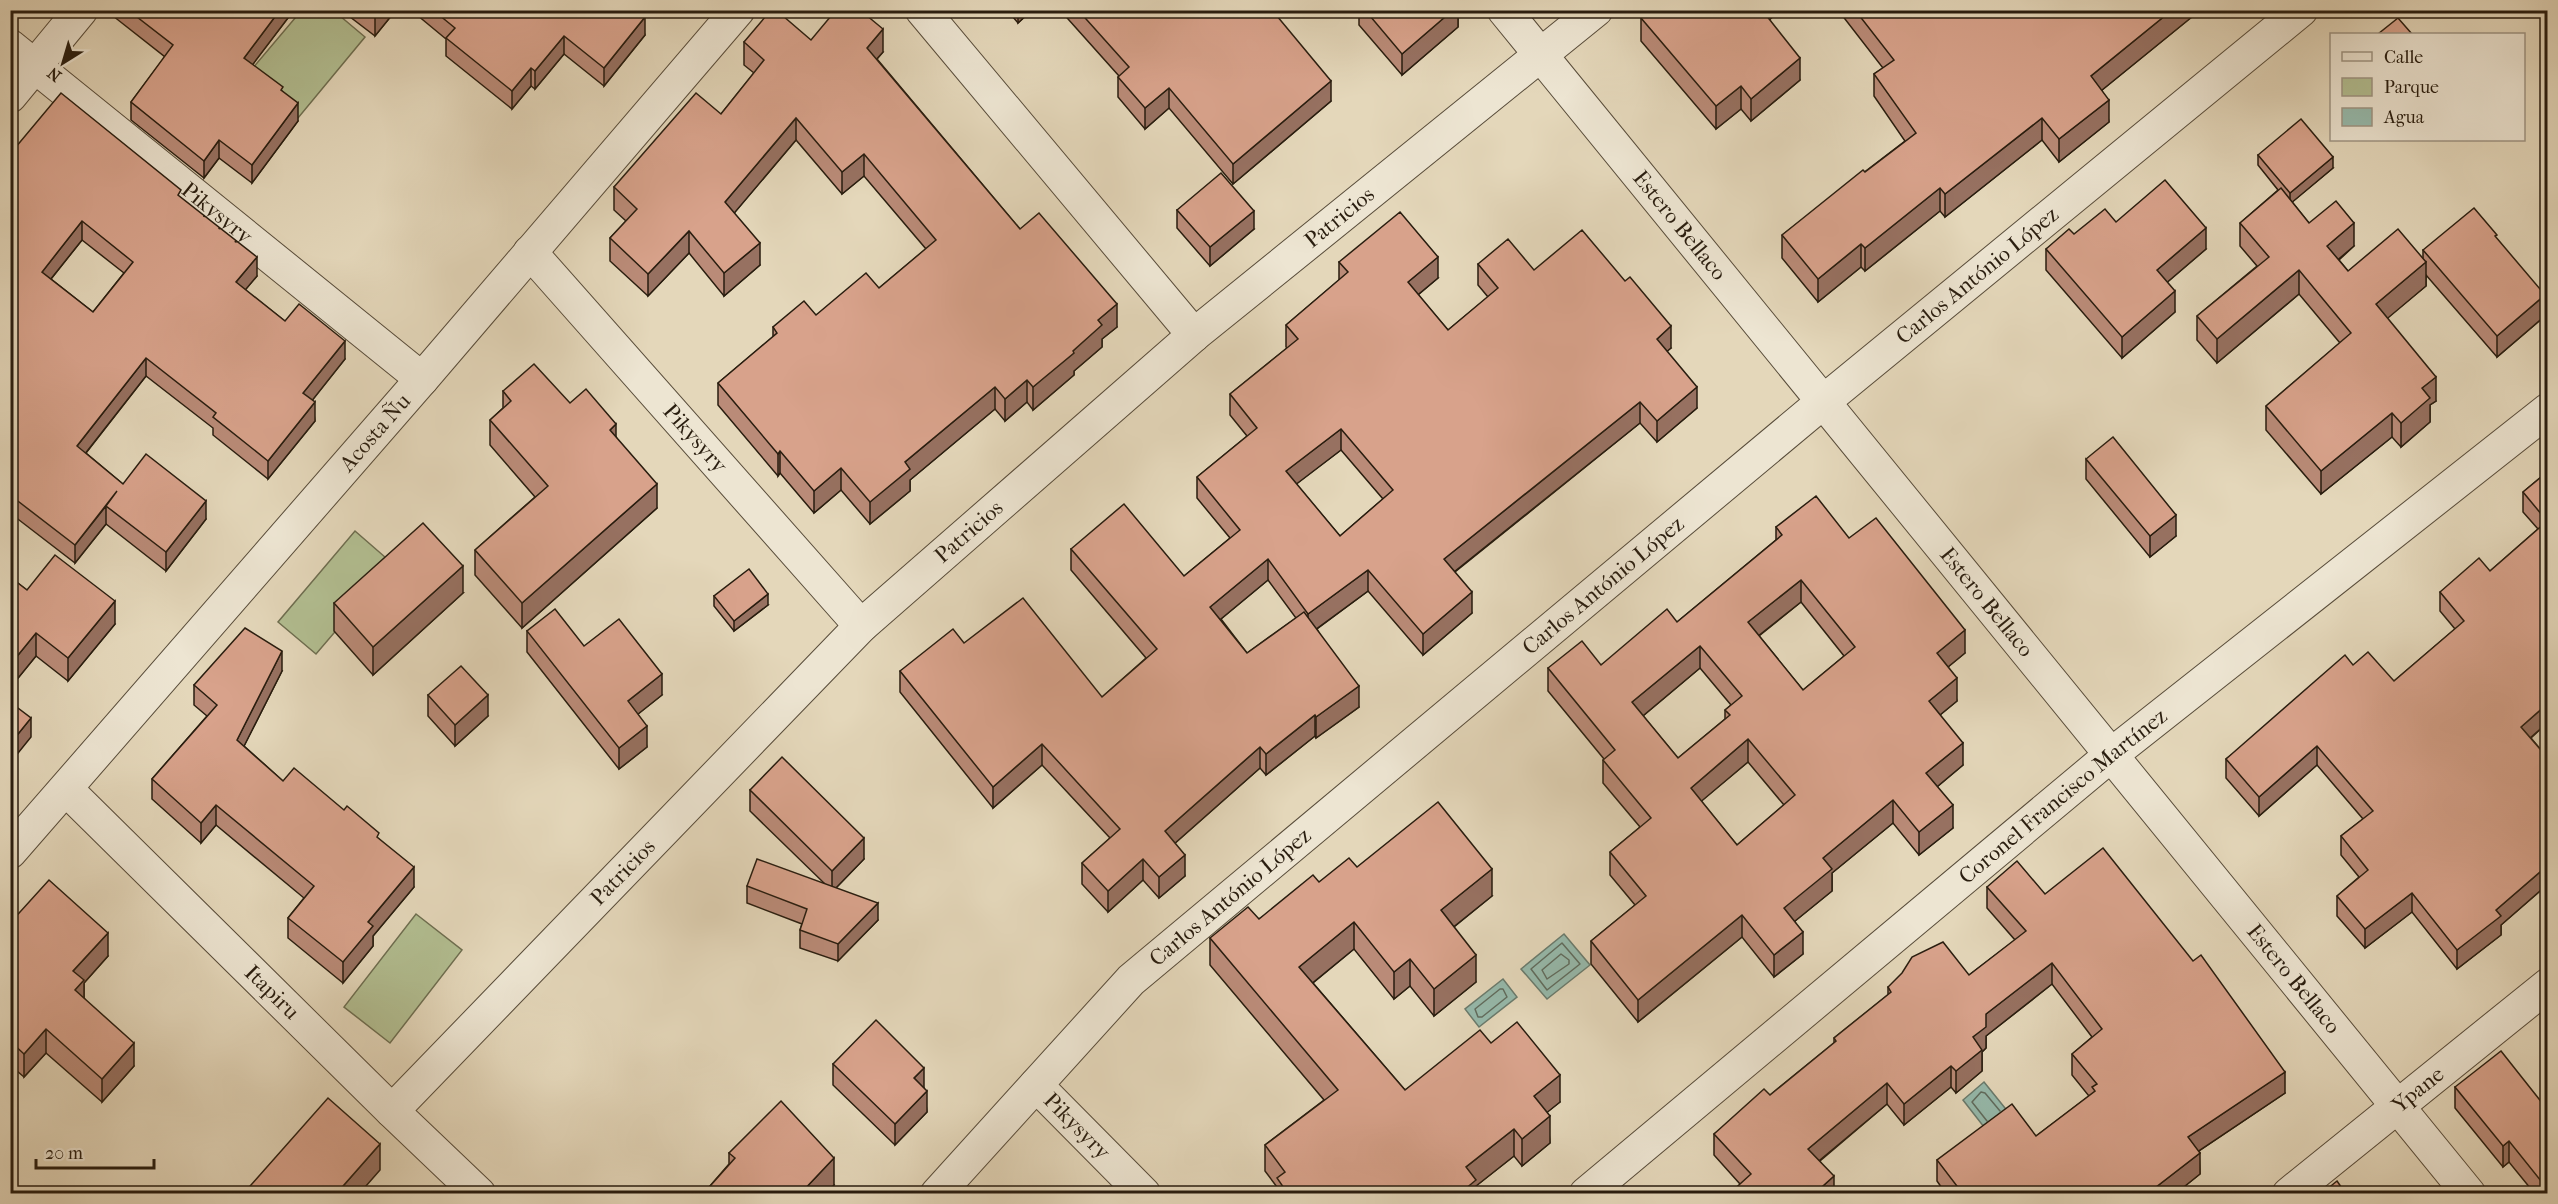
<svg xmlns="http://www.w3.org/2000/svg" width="2558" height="1204" font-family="'IM FELL French Canon',serif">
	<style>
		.green { fill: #b2be91; stroke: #6e6e50; stroke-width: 1.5 }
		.water { fill: #96baac; stroke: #6a7b6d; stroke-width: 1.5 }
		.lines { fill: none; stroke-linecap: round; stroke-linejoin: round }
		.shore { stroke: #606c5e; stroke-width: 1.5 }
		.minor-casing { stroke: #584c3a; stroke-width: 35 }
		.tertiary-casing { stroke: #584c3a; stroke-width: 35 }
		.minor { stroke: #ede5d2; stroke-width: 33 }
		.tertiary { stroke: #ede5d2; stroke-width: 33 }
		.wall { fill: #ba8b78; stroke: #291d0f; stroke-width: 1.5; fill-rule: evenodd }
		.shaded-wall { fill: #977161; stroke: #291d0f; stroke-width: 1.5 }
		.building { fill: #d8a28b; stroke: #291d0f; stroke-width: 1.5; fill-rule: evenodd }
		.labels { text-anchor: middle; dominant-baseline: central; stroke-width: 4.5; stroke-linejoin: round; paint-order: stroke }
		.street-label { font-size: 22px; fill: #291d0f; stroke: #ede5d2 }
	</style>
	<rect width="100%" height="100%" fill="#e4d7ba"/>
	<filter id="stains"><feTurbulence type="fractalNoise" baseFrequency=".00333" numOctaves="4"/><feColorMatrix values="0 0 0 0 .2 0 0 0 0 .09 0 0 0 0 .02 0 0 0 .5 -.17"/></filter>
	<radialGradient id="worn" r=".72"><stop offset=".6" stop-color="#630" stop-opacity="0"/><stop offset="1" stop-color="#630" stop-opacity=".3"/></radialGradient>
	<g class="green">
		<polygon points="301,11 334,11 365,37 298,118 247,75"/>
		<polygon points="355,531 393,564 316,654 278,622"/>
		<polygon points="416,914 462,950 390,1043 344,1007"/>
	</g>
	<g class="water">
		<polygon points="1564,934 1590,965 1547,999 1521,969"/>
		<polygon points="1503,979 1517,997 1479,1027 1465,1009"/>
		<polygon points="1984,1082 2013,1118 1991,1136 1963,1100"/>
	</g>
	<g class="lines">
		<g class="shore">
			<polygon points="1562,943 1580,964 1547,990 1531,969"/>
			<polygon points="1561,954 1569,960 1569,964 1547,979 1542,970"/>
			<polygon points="1500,989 1503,989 1507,997 1482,1017 1478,1017 1475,1009"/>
			<polyline points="1987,1121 1972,1102 1981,1092 1985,1093 2000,1111"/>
		</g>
		<g class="minor-casing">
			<g id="minor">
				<polyline points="922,10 1194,335"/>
				<path id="s1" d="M 1504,10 L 2469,1194"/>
				<polyline points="10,96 81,10"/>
				<path id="s2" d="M 530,252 L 861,626"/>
				<path id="s3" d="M 67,790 L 392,1111 L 479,1194"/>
				<path id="s4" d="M 10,852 L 422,379"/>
				<path id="s5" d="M 1036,1085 L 1144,1194"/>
				<path id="s6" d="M 392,1111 L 861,626 L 1194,335 L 1596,10"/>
				<path id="s7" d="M 937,1194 L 1131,980 L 1823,402 L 2301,10"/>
				<path id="s8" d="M 1586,1194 L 2111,755 L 2548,410"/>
				<path id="s9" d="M 2289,1194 L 2548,985"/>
			</g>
		</g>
		<g class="tertiary-casing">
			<g id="tertiary">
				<path id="s10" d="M 10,46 L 422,379 L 738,10"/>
			</g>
		</g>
		<use href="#minor" class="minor"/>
		<use href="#tertiary" class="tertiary"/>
	</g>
	<g class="wall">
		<polygon points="113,10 294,10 252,65 283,92 298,121 252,183 219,158 204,178 131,120 131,102 165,57 113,16"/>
		<polygon points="341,10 396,10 375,36"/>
		<polygon points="411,10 637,10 645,35 604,86 564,54 535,89 531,86 512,109 446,56 446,39"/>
		<polygon points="1007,10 1032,10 1018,23"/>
		<polygon points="1060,10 1272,10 1331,101 1233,184 1169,108 1145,129 1118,97 1118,77 1119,76"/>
		<polygon points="1359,10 1458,10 1458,27 1402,75 1359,25"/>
		<polygon points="1838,10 2198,10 2198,12 2102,90 2109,122 2059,162 2042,140 1945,217 1940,211 1865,271 1861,267 1818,302 1782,258 1782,235 1905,141 1874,96 1874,74 1883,68"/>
		<polygon points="1641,18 1770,20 1800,80 1751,121 1741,109 1716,129 1641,41"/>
		<polygon points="811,40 883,52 877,59 1020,229 1117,327 1102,339 1102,347 1074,371 1074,375 1033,410 1027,402 1005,421 995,409 910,480 910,491 870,524 841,490 814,513 780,473 778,476 718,405 718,383 773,337 773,327 816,315 879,288 926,249 864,176 842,194 796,140 734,213 760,265 724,296 689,253 648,296 610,261 610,238 626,221 614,210 614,187 721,114 754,73 744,65 744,42"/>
		<path d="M 10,154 L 181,198 L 257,276 L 245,290 L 285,321 L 345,359 L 312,400 L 315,421 L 268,479 L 213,435 L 213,428 L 146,376 L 86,453 L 123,484 L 206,519 L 166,571 L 106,524 L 75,563 L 10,513 ZM 82,240 L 124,273 L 93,312 L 51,279 Z"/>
		<polygon points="2258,155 2333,168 2292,202 2309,223 2354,246 2339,260 2348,271 2423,258 2423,250 2497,239 2545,316 2497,357 2426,275 2426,286 2387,318 2436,401 2430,405 2430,422 2401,447 2392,437 2321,494 2266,430 2266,406 2340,343 2299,294 2217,363 2197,340 2197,316 2257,266 2240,246 2240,223 2278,190 2258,165"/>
		<polygon points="1177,210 1254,229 1210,266 1177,228"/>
		<polygon points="2116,222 2206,249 2167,282 2175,312 2122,358 2046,270 2046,249 2074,234"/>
		<path d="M 1339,262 L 1438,278 L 1418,295 L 1448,330 L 1488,297 L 1478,285 L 1478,264 L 1534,270 L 1671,348 L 1667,351 L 1697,408 L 1657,442 L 1640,423 L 1455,572 L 1472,613 L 1423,655 L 1368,591 L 1317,629 L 1359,707 L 1316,738 L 1315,736 L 1266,775 L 1260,768 L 1175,843 L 1185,876 L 1159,898 L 1143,880 L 1108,912 L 1082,884 L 1082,863 L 1110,838 L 1042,765 L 993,808 L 900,692 L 900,671 L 964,643 L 1102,697 L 1146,658 L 1071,570 L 1071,549 L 1184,576 L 1230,538 L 1197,498 L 1197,477 L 1247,436 L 1230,415 L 1230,394 L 1287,348 L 1286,347 L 1286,325 L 1339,280 ZM 1341,450 L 1383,499 L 1340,536 L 1296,484 ZM 1268,580 L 1296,618 L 1247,653 L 1221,619 Z"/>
		<polygon points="503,391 570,403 616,437 657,508 522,628 475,575 475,550 535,497 490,445 490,420 503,408"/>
		<polygon points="2086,459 2176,536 2150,557 2086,479"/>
		<polygon points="2547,472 2547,723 2531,738 2547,757 2547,885 2501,925 2501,935 2457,969 2412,912 2365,948 2337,916 2337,896 2359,877 2341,855 2341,836 2363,819 2317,765 2259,816 2226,778 2226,759 2353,665 2394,681 2455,629 2440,611 2440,592 2490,571 2538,529 2523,512 2523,492"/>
		<path d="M 1776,527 L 1849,538 L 1965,653 L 1948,667 L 1957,701 L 1940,715 L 1963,765 L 1937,787 L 1953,828 L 1919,855 L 1893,823 L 1832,873 L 1832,891 L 1795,921 L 1803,954 L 1774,977 L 1742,937 L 1638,1022 L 1591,964 L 1591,941 L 1635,905 L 1610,875 L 1610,852 L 1640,827 L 1603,783 L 1603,760 L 1604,759 L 1548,691 L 1548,668 L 1601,665 L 1677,622 L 1776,540 ZM 1801,602 L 1844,656 L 1803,690 L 1759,636 ZM 1700,668 L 1731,705 L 1725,710 L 1725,719 L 1678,758 L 1643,716 ZM 1748,762 L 1784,805 L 1737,845 L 1701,801 Z"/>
		<polygon points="10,577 27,590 115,624 68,681 36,656 10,688"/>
		<polygon points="463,593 373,675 334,631 334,603"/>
		<polygon points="714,596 768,605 734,631 714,606"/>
		<polygon points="527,631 662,695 638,714 647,747 619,769 527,652"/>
		<polygon points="282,671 244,746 283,781 379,839 414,887 373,936 373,946 343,983 288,938 288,918 304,898 216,825 201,843 152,799 152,779 207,716 194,705 194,685"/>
		<polygon points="428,695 488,716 455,746 428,716"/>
		<polygon points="750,790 864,859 836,888 878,920 838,961 800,948 800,930 802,924 747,903 747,886 824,883 750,811"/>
		<polygon points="1357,867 1492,896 1454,927 1476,982 1434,1016 1410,986 1394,999 1354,949 1313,983 1405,1090 1491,1043 1560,1102 1547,1112 1550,1143 1522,1166 1514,1156 1476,1186 1476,1194 1277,1194 1277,1187 1265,1171 1265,1145 1324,1100 1210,965 1210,938 1259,919 1319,882"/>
		<polygon points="1987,887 2045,894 2285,1093 2199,1151 2200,1174 2175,1194 1946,1194 1937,1181 1937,1160 2036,1136 2089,1096 2072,1075 2072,1054 2092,1037 2052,984 1986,1036 1986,1048 1982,1052 1982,1071 1956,1093 1951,1087 1904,1125 1887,1104 1820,1161 1834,1194 1740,1184 1714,1155 1714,1134 1770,1095 1834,1043 1834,1038 1888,995 1888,987 1969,975 2015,940 1987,908"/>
		<polygon points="10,923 108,956 84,983 84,998 134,1066 102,1102 46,1053 24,1077 10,1065"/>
		<polygon points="833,1064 924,1088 927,1112 895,1145 833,1085"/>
		<polygon points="2455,1087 2547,1109 2547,1194 2535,1194 2509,1162 2503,1167 2455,1108"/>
		<polygon points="729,1153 834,1185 826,1194 703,1194 729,1164"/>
	</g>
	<g class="shaded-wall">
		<polygon points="280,10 294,10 244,76 244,58"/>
		<polygon points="381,10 396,10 375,36 375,18"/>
		<polygon points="1018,10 1032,10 1018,23"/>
		<polygon points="1453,10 1458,10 1458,27 1402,75 1402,54"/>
		<polygon points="1761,10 1781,10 1761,27"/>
		<polygon points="2172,10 2198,10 2198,12 2091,99 2091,76"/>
		<polygon points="645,17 645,35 604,86 604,68"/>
		<polygon points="883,29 883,52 867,70 867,48"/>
		<polygon points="564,36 564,54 535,89 535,71"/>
		<polygon points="1800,58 1800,80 1751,121 1751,99"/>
		<polygon points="531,68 531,86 512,109 512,91"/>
		<polygon points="1331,81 1331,101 1233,184 1233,164"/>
		<polygon points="1741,86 1741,109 1716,129 1716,106"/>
		<polygon points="1169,88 1169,108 1145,129 1145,108"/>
		<polygon points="2109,100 2109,122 2059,162 2059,139"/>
		<polygon points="298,103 298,121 252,183 252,165"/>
		<polygon points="796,118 796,140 725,224 725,202"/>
		<polygon points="2042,118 2042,140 1945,217 1945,194"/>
		<polygon points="219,140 219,158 204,178 204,161"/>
		<polygon points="864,154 864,176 842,194 842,172"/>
		<polygon points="2333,157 2333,168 2290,204 2290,193"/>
		<polygon points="1940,188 1940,211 1865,271 1865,248"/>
		<polygon points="1254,211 1254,229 1210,266 1210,247"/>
		<polygon points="82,221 82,240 42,290 42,272"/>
		<polygon points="2354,223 2354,246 2327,269 2327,246"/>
		<polygon points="2206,228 2206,249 2157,291 2157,270"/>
		<polygon points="689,231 689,253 648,296 648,274"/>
		<polygon points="760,243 760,265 724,296 724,273"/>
		<polygon points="1861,244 1861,267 1818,302 1818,279"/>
		<polygon points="257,257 257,276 236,301 236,282"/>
		<polygon points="1438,257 1438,278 1408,303 1408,282"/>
		<polygon points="2426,262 2426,286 2376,328 2376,304"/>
		<polygon points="2299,270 2299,294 2217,363 2217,339"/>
		<polygon points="2175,291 2175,312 2122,358 2122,337"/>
		<polygon points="2545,295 2545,316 2497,357 2497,336"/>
		<polygon points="1117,304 1117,327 1102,339 1102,347 1074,371 1074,375 1033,410 1033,387 1073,351 1098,320"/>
		<polygon points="1671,326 1671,348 1657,360 1657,339"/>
		<polygon points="345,341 345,359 303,412 303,393"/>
		<polygon points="146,358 146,376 77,464 77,446"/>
		<polygon points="2436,377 2436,401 2430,405 2430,422 2401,447 2401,423 2422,388"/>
		<polygon points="1027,380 1027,402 1005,421 1005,399"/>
		<polygon points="995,387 995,409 910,480 910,491 870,524 870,502 905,462"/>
		<polygon points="1697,387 1697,408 1657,442 1657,421"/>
		<polygon points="315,402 315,421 268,479 268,461"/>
		<polygon points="1640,402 1640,423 1444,580 1444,559"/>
		<polygon points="2392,413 2392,437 2321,494 2321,471"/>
		<polygon points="616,424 616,449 610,430"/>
		<polygon points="1341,429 1341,450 1286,492 1286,471"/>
		<polygon points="780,451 780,473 778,476 778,454"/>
		<polygon points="841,468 841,490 814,513 814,491"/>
		<polygon points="657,484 657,508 522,628 522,603"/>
		<polygon points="206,501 206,519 166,571 166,552"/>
		<polygon points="106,506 106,524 75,563 75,545"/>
		<polygon points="2176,515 2176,536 2150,557 2150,536"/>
		<polygon points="1268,559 1268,580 1210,628 1210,607"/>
		<polygon points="463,566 463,593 373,675 373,647"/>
		<polygon points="1368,570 1368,591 1308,635 1308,614"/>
		<polygon points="1801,580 1801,602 1748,644 1748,622"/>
		<polygon points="1472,592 1472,613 1423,655 1423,634"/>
		<polygon points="768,594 768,605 734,631 734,621"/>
		<polygon points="115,601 115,624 68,681 68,658"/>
		<polygon points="1965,630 1965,653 1937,676 1937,653"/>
		<polygon points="36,633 36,656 10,688 10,665"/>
		<polygon points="1700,646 1700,668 1632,725 1632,702"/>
		<polygon points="282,651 282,671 237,760 237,740"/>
		<polygon points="662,674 662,695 628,722 628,701"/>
		<polygon points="1957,678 1957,701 1929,724 1929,701"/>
		<polygon points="1359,686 1359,707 1316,738 1316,717"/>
		<polygon points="488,695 488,716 455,746 455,725"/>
		<polygon points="2547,704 2547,723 2521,746 2521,727"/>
		<polygon points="1315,715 1315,736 1266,775 1266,754"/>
		<polygon points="31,718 31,737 10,763 10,744"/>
		<polygon points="647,726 647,747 619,769 619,748"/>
		<polygon points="1748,739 1748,762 1691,810 1691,788"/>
		<polygon points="1963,743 1963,765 1926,796 1926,773"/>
		<polygon points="1042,744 1042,765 993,808 993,787"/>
		<polygon points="2317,746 2317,765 2259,816 2259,797"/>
		<polygon points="1260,747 1260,768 1165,852 1165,831"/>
		<polygon points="1893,800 1893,823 1832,873 1832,891 1784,930 1784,908 1823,858"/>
		<polygon points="216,805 216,825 201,843 201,823"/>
		<polygon points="1953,805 1953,828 1919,855 1919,832"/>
		<polygon points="864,838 864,859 832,892 832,871"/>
		<polygon points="1185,855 1185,876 1159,898 1159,877"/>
		<polygon points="1143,859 1143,880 1108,912 1108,891"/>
		<polygon points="2547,866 2547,885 2501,925 2501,935 2457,969 2457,950 2496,910"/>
		<polygon points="414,867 414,887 373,936 373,946 343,983 343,962 368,922"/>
		<polygon points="1492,869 1492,896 1441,937 1441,910"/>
		<polygon points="2412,893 2412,912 2365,948 2365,929"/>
		<polygon points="878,903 878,920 838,961 838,944"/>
		<polygon points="1742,915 1742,937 1638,1022 1638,1000"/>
		<polygon points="1354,922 1354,949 1299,994 1299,967"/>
		<polygon points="1803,932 1803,954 1774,977 1774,955"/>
		<polygon points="108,933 108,956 84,983 84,1003 75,1013 73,971"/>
		<polygon points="1476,955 1476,982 1434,1016 1434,989"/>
		<polygon points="1410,959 1410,986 1394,999 1394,972"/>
		<polygon points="2052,963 2052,984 1986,1036 1986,1048 1982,1052 1982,1071 1956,1093 1956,1071 1973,1037 1986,1014"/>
		<polygon points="46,1029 46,1053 24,1077 24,1054"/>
		<polygon points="134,1043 134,1066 102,1102 102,1079"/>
		<polygon points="1951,1066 1951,1087 1904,1125 1904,1104"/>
		<polygon points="924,1068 924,1089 914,1078"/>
		<polygon points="2285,1072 2285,1093 2188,1158 2188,1137"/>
		<polygon points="1560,1075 1560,1102 1534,1123 1534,1096"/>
		<polygon points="1887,1083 1887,1104 1808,1170 1808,1149"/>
		<polygon points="927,1091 927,1112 895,1145 895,1124"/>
		<polygon points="1550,1116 1550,1143 1522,1166 1522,1139"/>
		<polygon points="1514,1129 1514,1156 1476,1186 1476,1194 1459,1194 1466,1167"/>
		<polygon points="2509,1141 2509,1162 2503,1167 2503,1146"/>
		<polygon points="380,1144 380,1170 359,1194 336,1194"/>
		<polygon points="2200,1153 2200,1174 2175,1194 2147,1194"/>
		<polygon points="834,1158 834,1185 826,1194 800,1194"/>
		<polygon points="1834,1176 1834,1194 1814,1194"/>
		<polygon points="2547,1176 2547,1194 2541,1194 2541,1181"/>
	</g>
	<g class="building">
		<polygon points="128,10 280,10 244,58 283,87 281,90 298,103 252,165 219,140 204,161 131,102 173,45"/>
		<polygon points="365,10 381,10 375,18"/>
		<polygon points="433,10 637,10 645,17 604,68 564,36 535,71 531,68 512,91 446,38 455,28"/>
		<polygon points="771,10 776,10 811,40 836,10 860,10 883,29 867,48 1020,229 1039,213 1117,304 1098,320 1102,325 1073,351 1074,353 1033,387 1027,380 1005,399 995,387 905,462 910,469 870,502 841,468 814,491 780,451 778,454 718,383 777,333 773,327 804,301 816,315 866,273 879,288 936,240 864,154 842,172 796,118 725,202 760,243 724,273 689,231 648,274 610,238 637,209 614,187 696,93 721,114 764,60 744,42"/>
		<polygon points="1078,10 1272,10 1331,81 1233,164 1169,88 1145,108 1118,77 1129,67"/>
		<polygon points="1365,10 1453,10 1402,54"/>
		<polygon points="1651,10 1762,10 1800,58 1751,99 1741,86 1716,106 1641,18"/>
		<polygon points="1855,10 2172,10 2091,76 2109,100 2059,139 2042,118 1945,194 1940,188 1865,248 1861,244 1818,279 1782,235 1863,170 1865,172 1916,133 1874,74 1894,60"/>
		<polygon points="2398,18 2412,34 2378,34"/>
		<path d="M 61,93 L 181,190 L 178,195 L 257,257 L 236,282 L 285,321 L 299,304 L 345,341 L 303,393 L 315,402 L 268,461 L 213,417 L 216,413 L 146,358 L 77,446 L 123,484 L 146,454 L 206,501 L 166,552 L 106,506 L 117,491 L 75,545 L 10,495 L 10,154 ZM 82,221 L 133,262 L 93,312 L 42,272 Z"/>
		<polygon points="2301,119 2333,157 2290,193 2258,155"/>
		<polygon points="1221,173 1254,211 1210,247 1177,210"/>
		<polygon points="2165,180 2206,228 2157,270 2175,291 2122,337 2046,249 2069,229 2074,234 2105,209 2116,222"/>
		<polygon points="2281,188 2309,223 2336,201 2354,223 2327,246 2348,271 2398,229 2426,262 2376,304 2436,377 2422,388 2430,398 2401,423 2392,413 2321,471 2266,406 2351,333 2299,270 2217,339 2197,316 2269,257 2240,223"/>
		<polygon points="2474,208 2497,235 2495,236 2545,295 2497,336 2423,250"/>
		<path d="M 1400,212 L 1438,257 L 1408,282 L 1448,330 L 1498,288 L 1478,264 L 1508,239 L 1534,270 L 1582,230 L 1625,281 L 1630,277 L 1671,326 L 1657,339 L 1697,387 L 1657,421 L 1640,402 L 1444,559 L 1472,592 L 1423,634 L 1368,570 L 1308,614 L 1268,559 L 1210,607 L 1247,653 L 1304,612 L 1359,686 L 1316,717 L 1315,715 L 1266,754 L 1260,747 L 1165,831 L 1185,855 L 1159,877 L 1143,859 L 1108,891 L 1082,863 L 1120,829 L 1042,744 L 993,787 L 900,671 L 953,629 L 964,643 L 1023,598 L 1102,697 L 1157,649 L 1071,549 L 1124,504 L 1184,576 L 1240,530 L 1197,477 L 1257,428 L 1230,394 L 1298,339 L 1286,325 L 1348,272 L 1339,262 ZM 1341,429 L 1393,490 L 1340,536 L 1286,471 Z"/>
		<polygon points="534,364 570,403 586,389 616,424 610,430 657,484 522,603 475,550 548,486 490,420 511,401 503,391"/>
		<polygon points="2113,437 2176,515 2150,536 2086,459"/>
		<polygon points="2547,472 2547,521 2523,492"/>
		<path d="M 1816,496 L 1849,538 L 1876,518 L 1965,630 L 1937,653 L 1957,678 L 1929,701 L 1963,743 L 1926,773 L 1953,805 L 1919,832 L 1893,800 L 1823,858 L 1832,869 L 1784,908 L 1803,932 L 1774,955 L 1742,915 L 1638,1000 L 1591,941 L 1646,896 L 1610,852 L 1651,818 L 1603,760 L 1615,750 L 1548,668 L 1582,641 L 1601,665 L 1667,609 L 1677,622 L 1782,535 L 1776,527 ZM 1801,580 L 1855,647 L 1803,690 L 1748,622 ZM 1700,646 L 1742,696 L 1725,710 L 1730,715 L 1678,758 L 1632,702 ZM 1748,739 L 1795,795 L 1737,845 L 1691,788 Z"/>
		<polygon points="2547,521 2547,704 2521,727 2547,757 2547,866 2496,910 2501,916 2457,950 2412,893 2365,929 2337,896 2368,870 2341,836 2373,811 2317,746 2259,797 2226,759 2345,655 2353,665 2368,652 2394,681 2464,621 2440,592 2479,558 2490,571"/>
		<polygon points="423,523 463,566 373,647 334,603"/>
		<polygon points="55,555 115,601 68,658 36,633 10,665 10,577 27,590"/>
		<polygon points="749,569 768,594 734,621 714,596"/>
		<polygon points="555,609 584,646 619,619 662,674 628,701 647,726 619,748 527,631"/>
		<polygon points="245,628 282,651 237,740 283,781 294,768 344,810 347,806 379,833 377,837 414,867 368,922 373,926 343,962 288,918 314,886 216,805 201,823 152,779 217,705 194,685"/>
		<polygon points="461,666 488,695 455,725 428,695"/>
		<polygon points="10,702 31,718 10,744"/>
		<polygon points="782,757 864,838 832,871 750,790"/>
		<polygon points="1438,802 1492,869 1441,910 1476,955 1434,989 1410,959 1394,972 1354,922 1299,967 1405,1090 1480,1030 1491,1043 1517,1022 1560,1075 1534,1096 1550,1116 1522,1139 1514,1129 1466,1167 1476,1180 1459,1194 1288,1194 1277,1178 1285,1172 1265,1145 1338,1090 1210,938 1248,907 1259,919 1313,875 1319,882 1349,858 1357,867"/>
		<polygon points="2103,848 2193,961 2201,955 2285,1072 2188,1137 2200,1153 2147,1194 1963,1194 1937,1160 2012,1104 2036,1136 2095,1091 2092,1087 2097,1084 2072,1054 2102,1029 2052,963 1986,1014 1986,1027 1973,1037 1982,1050 1956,1071 1951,1066 1904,1104 1887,1083 1808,1149 1834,1176 1814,1194 1729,1194 1751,1174 1714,1134 1764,1089 1770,1095 1836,1041 1834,1038 1891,992 1888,987 1902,973 1912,957 1943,942 1969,975 2026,931 1987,887 2017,861 2045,894"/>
		<polygon points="757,859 878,903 838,944 800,930 807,909 747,886"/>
		<polygon points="49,880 108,933 73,971 84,980 75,990 134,1043 102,1079 46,1029 24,1054 10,1041 10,923"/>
		<polygon points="876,1020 924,1068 914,1078 927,1091 895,1124 833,1064"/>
		<polygon points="2501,1051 2547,1109 2547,1176 2541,1181 2509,1141 2503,1146 2455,1087"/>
		<polygon points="328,1098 380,1144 336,1194 243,1194"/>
		<polygon points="781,1101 834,1158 800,1194 703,1194 735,1158 729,1153"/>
		<polygon points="2337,1181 2346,1194 2321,1194"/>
	</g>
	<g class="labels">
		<g class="street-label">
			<text stroke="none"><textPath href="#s10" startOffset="266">Pikysyry</textPath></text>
			<text stroke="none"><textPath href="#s6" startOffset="1304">Patricios</textPath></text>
			<text stroke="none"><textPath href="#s1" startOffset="278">Estero Bellaco</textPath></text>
			<text stroke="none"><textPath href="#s7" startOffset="1390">Carlos António López</textPath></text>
			<text stroke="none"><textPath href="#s4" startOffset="556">Acosta Ñu</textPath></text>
			<text stroke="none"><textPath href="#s2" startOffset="249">Pikysyry</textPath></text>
			<text stroke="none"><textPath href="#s6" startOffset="818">Patricios</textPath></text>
			<text stroke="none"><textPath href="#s7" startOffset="904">Carlos António López</textPath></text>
			<text stroke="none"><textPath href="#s1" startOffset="764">Estero Bellaco</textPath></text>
			<text stroke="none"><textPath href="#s8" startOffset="621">Coronel Francisco Martínez</textPath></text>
			<text stroke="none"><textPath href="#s6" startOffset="332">Patricios</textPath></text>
			<text stroke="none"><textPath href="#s7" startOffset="418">Carlos António López</textPath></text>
			<text stroke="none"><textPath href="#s1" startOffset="1250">Estero Bellaco</textPath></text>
			<text stroke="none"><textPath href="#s3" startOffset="288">Itapiru</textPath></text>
			<text stroke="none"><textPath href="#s9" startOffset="166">Ypane</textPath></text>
			<text stroke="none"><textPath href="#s5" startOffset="58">Pikysyry</textPath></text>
		</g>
	</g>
	<rect width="2558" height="1204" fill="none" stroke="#e4d7ba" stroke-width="36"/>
	<rect x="12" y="12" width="2534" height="1180" fill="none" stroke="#291d0f" stroke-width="3"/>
	<rect x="18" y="18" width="2522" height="1168" fill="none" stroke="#291d0f" stroke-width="1.5"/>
	<rect x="2330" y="33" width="195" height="108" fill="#ede5d2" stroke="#9f9584" stroke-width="1.5"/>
	<rect x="2342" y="52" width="30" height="9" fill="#ede5d2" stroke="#9f9584" stroke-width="1.5"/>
	<text x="2384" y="63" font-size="18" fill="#291d0f">Calle</text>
	<rect x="2342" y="78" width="30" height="18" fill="#b2be91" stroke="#9f9584" stroke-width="1.5"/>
	<text x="2384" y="93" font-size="18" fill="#291d0f">Parque</text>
	<rect x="2342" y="108" width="30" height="18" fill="#96baac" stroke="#9f9584" stroke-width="1.5"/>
	<text x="2384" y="123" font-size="18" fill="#291d0f">Agua</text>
	<g transform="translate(63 63) rotate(217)" stroke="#ede5d2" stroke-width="4.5" paint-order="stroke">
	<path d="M0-4.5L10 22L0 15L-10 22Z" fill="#291d0f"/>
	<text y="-9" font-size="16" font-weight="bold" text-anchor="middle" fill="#291d0f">N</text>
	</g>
	<path d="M36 1159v9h118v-9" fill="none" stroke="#291d0f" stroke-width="3"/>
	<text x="45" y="1159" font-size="18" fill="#291d0f" stroke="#ede5d2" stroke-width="4.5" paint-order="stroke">20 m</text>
	<rect width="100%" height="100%" filter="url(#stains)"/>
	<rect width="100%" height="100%" fill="url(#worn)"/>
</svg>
